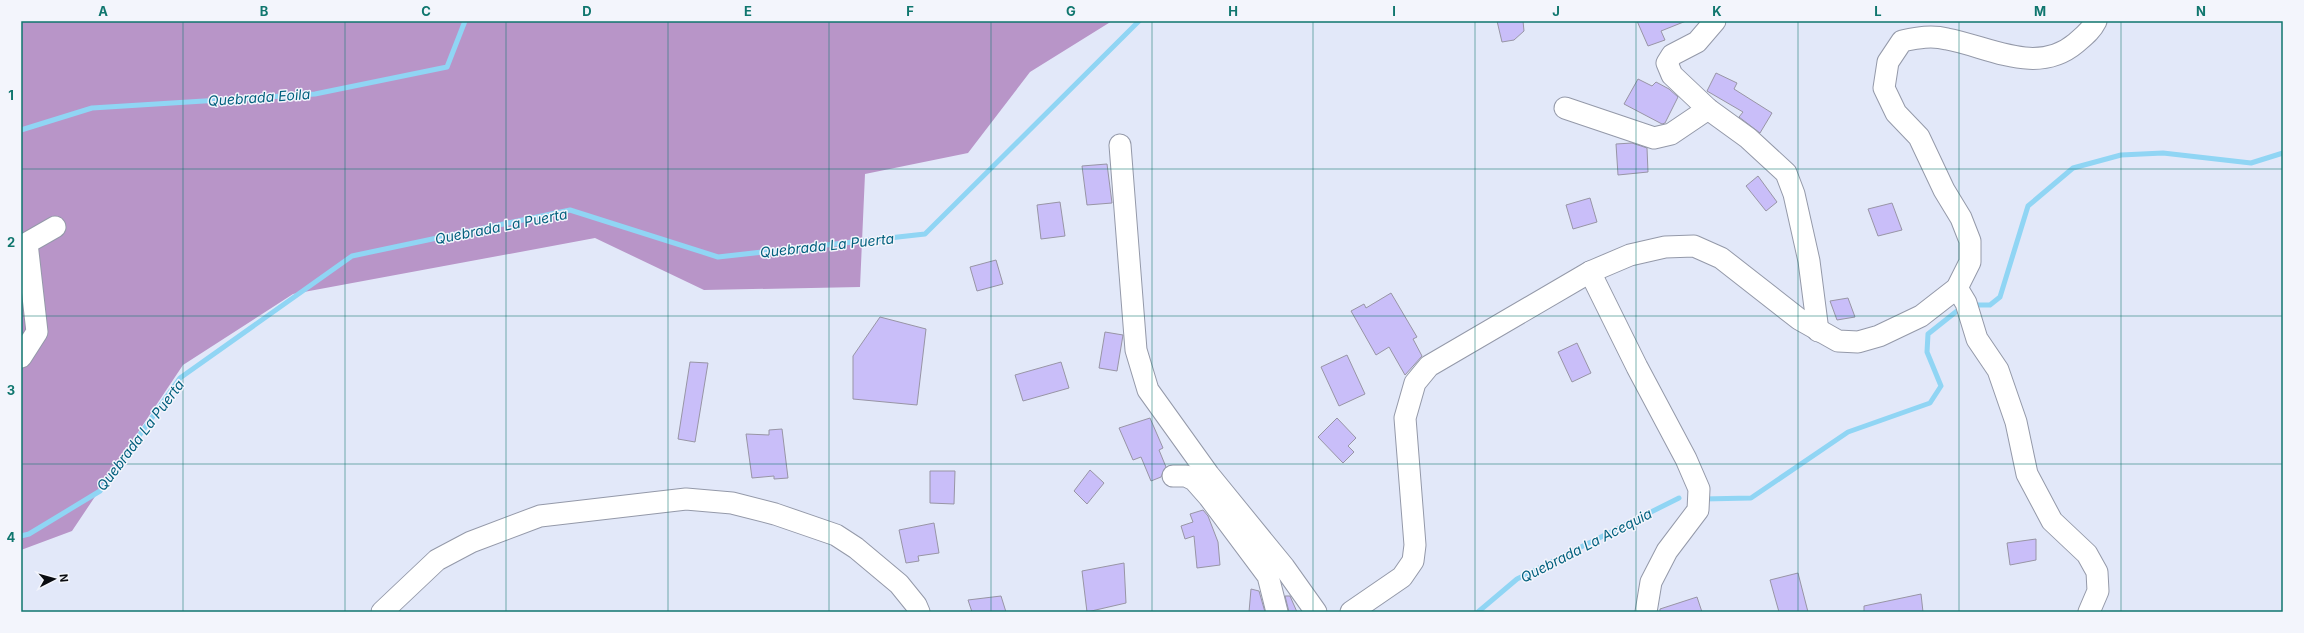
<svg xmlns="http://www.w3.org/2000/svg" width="2304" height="633" font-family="Inter,sans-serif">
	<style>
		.forest { fill: #b895c8 }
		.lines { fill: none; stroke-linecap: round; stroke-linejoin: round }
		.stream { stroke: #90d5f4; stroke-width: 5 }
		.building { fill: #c9bef9; stroke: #9895a5 }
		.minor-casing { stroke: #9499a9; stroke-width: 23 }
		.minor { stroke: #fff; stroke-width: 21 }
		.grid { fill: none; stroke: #0f766e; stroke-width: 1; stroke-opacity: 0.55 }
		.labels { text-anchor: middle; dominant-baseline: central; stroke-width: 3; stroke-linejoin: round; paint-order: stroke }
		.water-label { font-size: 14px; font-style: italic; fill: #005f7d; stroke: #f3f5fc }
		.neatline { fill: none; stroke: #0f766e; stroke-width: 1.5 }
		.grid-label { font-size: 13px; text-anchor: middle; font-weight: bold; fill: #0f766e }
	</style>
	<rect width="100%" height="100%" fill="#e2e8f9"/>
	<polygon class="forest" points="21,21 1112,21 1030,72 968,153 865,174 860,287 704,290 595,238 293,294 183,365 72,531 21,550"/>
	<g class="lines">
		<g class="stream">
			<polyline points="21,130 92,108 315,94 447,67 465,21"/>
			<polyline points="1972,305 1990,305 2000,297 2028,206 2073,168 2121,155 2163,153 2251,163 2283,153"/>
			<polyline points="1703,499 1751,498 1848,432 1930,403 1941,386 1927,352 1928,334 1962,307"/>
			<polyline points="21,536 29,534 100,491 180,378 352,256 570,210 718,257 925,234 1139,21"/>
			<polyline points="1478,612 1517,579 1679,498"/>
		</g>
	</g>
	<g class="building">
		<polygon points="1497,21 1523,21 1524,31 1514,40 1502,42"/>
		<polygon points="1637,21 1686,21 1661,31 1665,40 1648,46"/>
		<polygon points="1716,73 1737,83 1734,89 1772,113 1760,133 1739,117 1743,112 1707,91"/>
		<polygon points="1638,79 1652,86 1656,82 1669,89 1678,97 1665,123 1662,124 1624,104"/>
		<polygon points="1632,143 1647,148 1648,172 1618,175 1616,144"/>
		<polygon points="1107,164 1112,203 1087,205 1082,166"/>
		<polygon points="1758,176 1777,202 1766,211 1746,186"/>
		<polygon points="1590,198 1597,222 1573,229 1566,205"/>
		<polygon points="1060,202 1065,236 1041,239 1037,205"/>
		<polygon points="1892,203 1902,230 1878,236 1868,209"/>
		<polygon points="996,260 1003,284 977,291 970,267"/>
		<polygon points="1391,293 1417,337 1413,339 1422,356 1405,375 1389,347 1376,355 1351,311 1364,304 1366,308"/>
		<polygon points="1848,298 1855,317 1837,320 1830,301"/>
		<polygon points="880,317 926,329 917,405 853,399 853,356"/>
		<polygon points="1105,332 1123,335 1117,371 1099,368"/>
		<polygon points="1577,343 1591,373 1572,382 1558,352"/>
		<polygon points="1347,355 1365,394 1339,406 1321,367"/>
		<polygon points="690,362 708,363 695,442 678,439"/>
		<polygon points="1061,362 1069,388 1023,401 1015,375"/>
		<polygon points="1150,418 1163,448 1159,450 1166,467 1161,477 1151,481 1141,457 1133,460 1119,428"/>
		<polygon points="1337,418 1356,438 1348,446 1354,452 1343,463 1318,437"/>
		<polygon points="782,429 788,478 774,479 774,476 752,478 746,434 769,435 769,430"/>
		<polygon points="1090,470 1104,483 1087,504 1074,491"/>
		<polygon points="930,471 955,471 954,504 930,503"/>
		<polygon points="1203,510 1208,516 1218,542 1220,565 1197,568 1194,536 1185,539 1181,526 1193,522 1190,514"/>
		<polygon points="934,523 939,553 918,556 919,561 906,563 899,530"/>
		<polygon points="2036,539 2036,560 2010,565 2007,543"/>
		<polygon points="1124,563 1126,603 1087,612 1082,571"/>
		<polygon points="1798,573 1808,612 1779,612 1770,580"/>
		<polygon points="1251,589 1259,591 1265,612 1249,612"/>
		<polygon points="1921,594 1923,612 1864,612 1864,606"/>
		<polygon points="1001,596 1006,612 972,612 968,600"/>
		<polygon points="1285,596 1290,596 1297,612 1289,612"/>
		<polygon points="1697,597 1702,612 1660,612 1660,609"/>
	</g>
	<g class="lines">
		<g class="minor-casing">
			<g id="minor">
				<polyline points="1715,21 1697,42 1672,55 1667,63 1672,75 1708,109 1748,138 1786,173 1794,194 1809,261 1818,331"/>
				<polyline points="1565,108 1654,138 1671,134 1708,109"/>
				<polyline points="1120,145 1136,350 1148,390 1209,475 1284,567 1316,612"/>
				<polyline points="1590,272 1637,367 1686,459 1699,489 1698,510 1667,551 1651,582 1646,612"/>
				<polyline points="1957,288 1966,303 1977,339 1998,370 2016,422 2027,474 2052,521 2087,554 2097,572 2098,591 2089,612"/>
				<polyline points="21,357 37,332 27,243 55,227"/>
				<polyline points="1173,476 1186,476 1194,480 1209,497 1268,576 1277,612"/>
				<polyline points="382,612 437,560 471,542 540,516 686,499 732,503 775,514 836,535 856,548 899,584 916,605 919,612"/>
				<path d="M 1351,612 L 1402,577 L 1413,561 L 1415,545 L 1405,418 L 1415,383 L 1429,366 L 1590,272 L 1630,255 L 1665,247 L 1694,246 L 1721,258 L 1799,319 L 1838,341 L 1858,342 L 1879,336 L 1921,316 L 1957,288 L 1970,262 L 1970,241 L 1961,218 L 1944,190 L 1919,137 L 1896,113 L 1884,88 L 1888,62 L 1902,41 C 1917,38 1931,35 1947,39 C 1990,47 2037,76 2076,43 C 2084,36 2091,31 2096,21"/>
			</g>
		</g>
		<use href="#minor" class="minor"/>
	</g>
	<path class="grid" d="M 183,21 L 183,612M 345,21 L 345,612M 506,21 L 506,612M 668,21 L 668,612M 829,21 L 829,612M 991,21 L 991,612M 1152,21 L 1152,612M 1313,21 L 1313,612M 1475,21 L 1475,612M 1636,21 L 1636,612M 1798,21 L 1798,612M 1959,21 L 1959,612M 2121,21 L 2121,612M 21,169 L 2283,169M 21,316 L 2283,316M 21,464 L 2283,464"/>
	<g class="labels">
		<g class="water-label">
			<text transform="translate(259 97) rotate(-4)">Quebrada Eoila</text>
			<text transform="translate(501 226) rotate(-11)">Quebrada La Puerta</text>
			<text transform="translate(827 245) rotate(-6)">Quebrada La Puerta</text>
			<text transform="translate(140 435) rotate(-53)">Quebrada La Puerta</text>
			<text transform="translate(1586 545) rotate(-27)">Quebrada La Acequia</text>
		</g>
	</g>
	<rect width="2304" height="633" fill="none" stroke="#f3f5fc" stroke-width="44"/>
	<g transform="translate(54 579) rotate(84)" stroke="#f3f5fc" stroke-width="3" paint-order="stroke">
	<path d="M0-3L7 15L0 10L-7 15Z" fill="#0a0c11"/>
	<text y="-6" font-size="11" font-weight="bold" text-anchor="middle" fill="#0a0c11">N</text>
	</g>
	<rect x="22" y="22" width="2260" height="589" class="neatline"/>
	<g class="grid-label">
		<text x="103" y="16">A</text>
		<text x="264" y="16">B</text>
		<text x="426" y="16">C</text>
		<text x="587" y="16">D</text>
		<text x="748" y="16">E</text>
		<text x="910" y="16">F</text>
		<text x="1071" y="16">G</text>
		<text x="1233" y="16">H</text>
		<text x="1394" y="16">I</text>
		<text x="1556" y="16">J</text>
		<text x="1717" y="16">K</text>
		<text x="1878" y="16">L</text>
		<text x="2040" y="16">M</text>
		<text x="2201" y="16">N</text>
		<text x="11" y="100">1</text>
		<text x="11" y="247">2</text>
		<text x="11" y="395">3</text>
		<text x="11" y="542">4</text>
	</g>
</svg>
